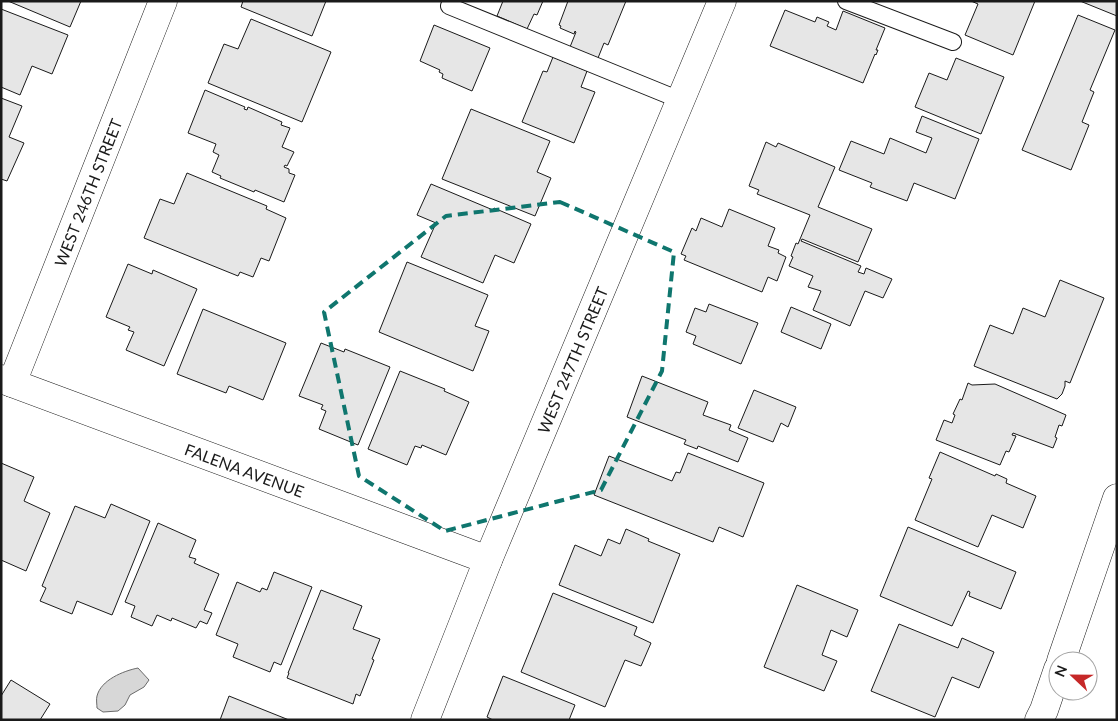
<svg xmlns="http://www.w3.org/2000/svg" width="1118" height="721" font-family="Lato,sans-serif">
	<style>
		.water { fill: #d7d7d7; stroke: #6a6a6a }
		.building { fill: #e6e6e6; stroke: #1a1a1a }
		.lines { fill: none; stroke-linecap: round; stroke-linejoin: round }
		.lane-casing { stroke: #1a1a1a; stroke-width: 18 }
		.street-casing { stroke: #1a1a1a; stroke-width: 29 }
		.secondary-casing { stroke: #1a1a1a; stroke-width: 29 }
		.lane { stroke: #fff; stroke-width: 16 }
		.street { stroke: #fff; stroke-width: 28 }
		.secondary { stroke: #fff; stroke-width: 28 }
		.marked { fill: none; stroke: #0f766e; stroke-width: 4; stroke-dasharray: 10 6; stroke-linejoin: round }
		.labels { text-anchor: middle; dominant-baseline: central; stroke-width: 4; stroke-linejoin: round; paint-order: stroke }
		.street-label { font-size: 16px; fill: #1a1a1a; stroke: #fff }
	</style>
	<rect width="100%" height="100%" fill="#fff"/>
	<path class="water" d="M 138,668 L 149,680 L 144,687 L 130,695 L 125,705 L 118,711 L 103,712 L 97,708 C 97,705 96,699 97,696 C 101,680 123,671 138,668 Z"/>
	<g class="building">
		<polygon points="8,1 81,1 70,27"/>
		<polygon points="243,1 326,1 312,36 241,7"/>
		<polygon points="503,1 543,1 537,15 534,14 527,29 497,16"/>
		<polygon points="568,1 626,1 608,45 604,43 598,58 570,47 576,32 575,31 574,34 560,28 561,26 559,25"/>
		<polygon points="971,1 1035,1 1013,55 965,35 978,4"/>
		<polygon points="1080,1 1117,1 1117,16"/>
		<polygon points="1,9 68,35 52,74 32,66 20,95 1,87"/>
		<polygon points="785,10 815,22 817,17 829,22 827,26 836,30 843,11 885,28 876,50 878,50 876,55 875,54 863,83 770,46"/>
		<polygon points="1078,15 1115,30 1090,90 1094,92 1082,122 1089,125 1071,170 1022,150"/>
		<polygon points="251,19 331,52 302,122 208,83 224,44 238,49"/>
		<polygon points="434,25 490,48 472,91 442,78 443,74 439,72 440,70 420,61"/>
		<polygon points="553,57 587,71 581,87 595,92 574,143 522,122 543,71 547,72"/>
		<polygon points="956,58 1004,77 981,134 915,107 929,73 947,80"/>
		<polygon points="205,90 245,107 244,109 247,110 248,107 282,122 281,125 290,128 282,147 294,152 287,166 285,165 284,167 289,169 289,173 295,175 284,202 255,190 254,192 220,178 221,176 212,172 219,155 213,152 216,144 188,133"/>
		<polygon points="1,98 22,106 9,137 24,143 7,181 1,179"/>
		<polygon points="471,109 550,141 537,172 551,178 535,216 442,179"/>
		<polygon points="922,116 979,139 955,199 914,183 907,201 870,187 872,183 839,170 851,141 884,154 890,138 926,153 932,138 916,132"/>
		<polygon points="766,142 776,147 778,143 835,167 818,207 872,229 858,262 802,239 801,241 861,266 858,272 864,274 866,268 892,279 883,298 865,291 850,326 813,310 821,291 808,287 813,276 789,266 793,257 791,256 796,243 798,244 810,215 757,194 759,190 749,186"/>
		<polygon points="187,173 267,206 266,209 286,218 269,261 261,258 253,277 240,272 238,276 144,238 160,199 174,204"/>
		<polygon points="431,184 493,210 494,208 531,224 514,263 495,255 483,283 421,257 436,223 417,215"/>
		<polygon points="729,209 775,228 768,246 779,250 778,253 786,257 777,281 768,277 762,292 684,260 686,256 681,254 692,228 696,231 701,218 722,227"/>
		<polygon points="407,262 488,295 475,326 489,331 473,371 379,332"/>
		<polygon points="128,264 152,274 153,270 197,289 164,366 126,350 134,332 128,330 130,327 106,317"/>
		<polygon points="1060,280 1104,298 1070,383 1065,381 1065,386 1062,394 1057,399 974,366 990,325 1013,334 1023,308 1045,317"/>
		<polygon points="709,304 758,323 741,364 693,344 696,336 686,332 695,308 706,312"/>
		<polygon points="791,307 831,324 821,349 781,332"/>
		<polygon points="203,309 286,343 263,400 229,386 226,393 177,374"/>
		<polygon points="321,343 344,352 345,349 390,367 358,445 319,429 326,411 321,409 323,405 299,396"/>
		<polygon points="400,371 445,389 444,391 469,402 446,455 422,445 421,448 415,446 407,465 368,449"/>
		<polygon points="642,376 708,402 703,415 731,425 729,430 748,438 738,462 698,446 697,449 684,444 686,440 627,417"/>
		<polygon points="968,383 972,385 995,384 1066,415 1062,426 1059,425 1055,437 1057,438 1053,448 1013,433 1012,435 1016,436 1009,452 1006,451 1000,465 936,440 944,420 952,423 955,415 953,414 960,399 962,400"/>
		<polygon points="754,390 796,407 788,427 781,423 773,442 738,428"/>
		<polygon points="940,452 995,476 996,474 1007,479 1006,483 1036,496 1023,528 992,515 978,547 915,520 932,479 929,478"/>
		<polygon points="688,453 764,483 743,537 719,527 713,542 594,495 609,456 672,481 676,472 680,473"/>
		<polygon points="1,463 34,477 24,501 50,513 26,571 1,560"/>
		<polygon points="111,504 150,521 112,615 77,601 72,614 40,601 46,588 42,586 75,506 105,518"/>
		<polygon points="158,523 196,540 189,557 196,559 194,563 219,574 204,610 212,613 207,624 200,621 196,628 172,618 171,621 157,615 152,626 131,617 135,606 125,602"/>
		<polygon points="908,527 1016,572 1001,609 969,596 970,592 968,591 952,626 880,596"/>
		<polygon points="626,529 649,539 648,541 680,554 653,623 559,585 575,545 601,556 608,539 620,544"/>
		<polygon points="274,572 312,587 281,665 274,662 270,672 233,657 238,644 216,635 237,582 260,592 262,588 267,590"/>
		<polygon points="797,585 858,610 847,637 831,630 822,655 837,661 824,691 764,667"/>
		<polygon points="321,590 362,606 353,629 380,639 372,659 374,660 360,696 356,694 353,704 287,678 289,673 288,673"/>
		<polygon points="553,593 637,627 634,635 651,643 641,666 625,660 605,707 521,672"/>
		<polygon points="899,624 958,648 962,638 994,652 979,688 952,677 935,717 871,691"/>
		<polygon points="503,676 575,705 569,720 493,720 487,717"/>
		<polygon points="11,680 50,704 40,720 1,720 1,696"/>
		<polygon points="229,696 289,720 220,720"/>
	</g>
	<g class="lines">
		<g class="lane-casing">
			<g id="lane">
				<polyline points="846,1 953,42"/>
				<polyline points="449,6 680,100"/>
			</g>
		</g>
		<g class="street-casing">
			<g id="street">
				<path id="s1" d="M 1,379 L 488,560"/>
				<path id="s2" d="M 12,383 L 163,1"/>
				<polyline points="1061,661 1117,498"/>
				<polyline points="1039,720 1044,710 1058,669"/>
			</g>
		</g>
		<g class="secondary-casing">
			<g id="secondary">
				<path id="s3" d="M 425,720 L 488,560 L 722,1"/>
			</g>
		</g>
		<use href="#lane" class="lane"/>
		<use href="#street" class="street"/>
		<use href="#secondary" class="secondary"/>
	</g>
	<path class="marked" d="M 560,202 L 674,252 L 662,371 L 601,490 L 445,531 L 359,476 L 324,312 L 446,216 Z"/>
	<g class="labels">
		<g class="street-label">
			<text stroke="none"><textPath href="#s2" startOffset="205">WEST 246TH STREET</textPath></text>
			<text stroke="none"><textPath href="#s3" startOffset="389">WEST 247TH STREET</textPath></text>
			<text stroke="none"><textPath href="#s1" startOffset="260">FALENA AVENUE</textPath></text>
		</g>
	</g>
	<rect width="1118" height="721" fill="none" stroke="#1a1a1a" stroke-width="5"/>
	<g transform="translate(1073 676) rotate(292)"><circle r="24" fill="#ffffff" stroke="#a3a3a3"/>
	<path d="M0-4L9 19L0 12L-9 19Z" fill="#c62828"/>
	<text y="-8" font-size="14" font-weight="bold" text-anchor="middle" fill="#1a1a1a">N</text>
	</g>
</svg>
